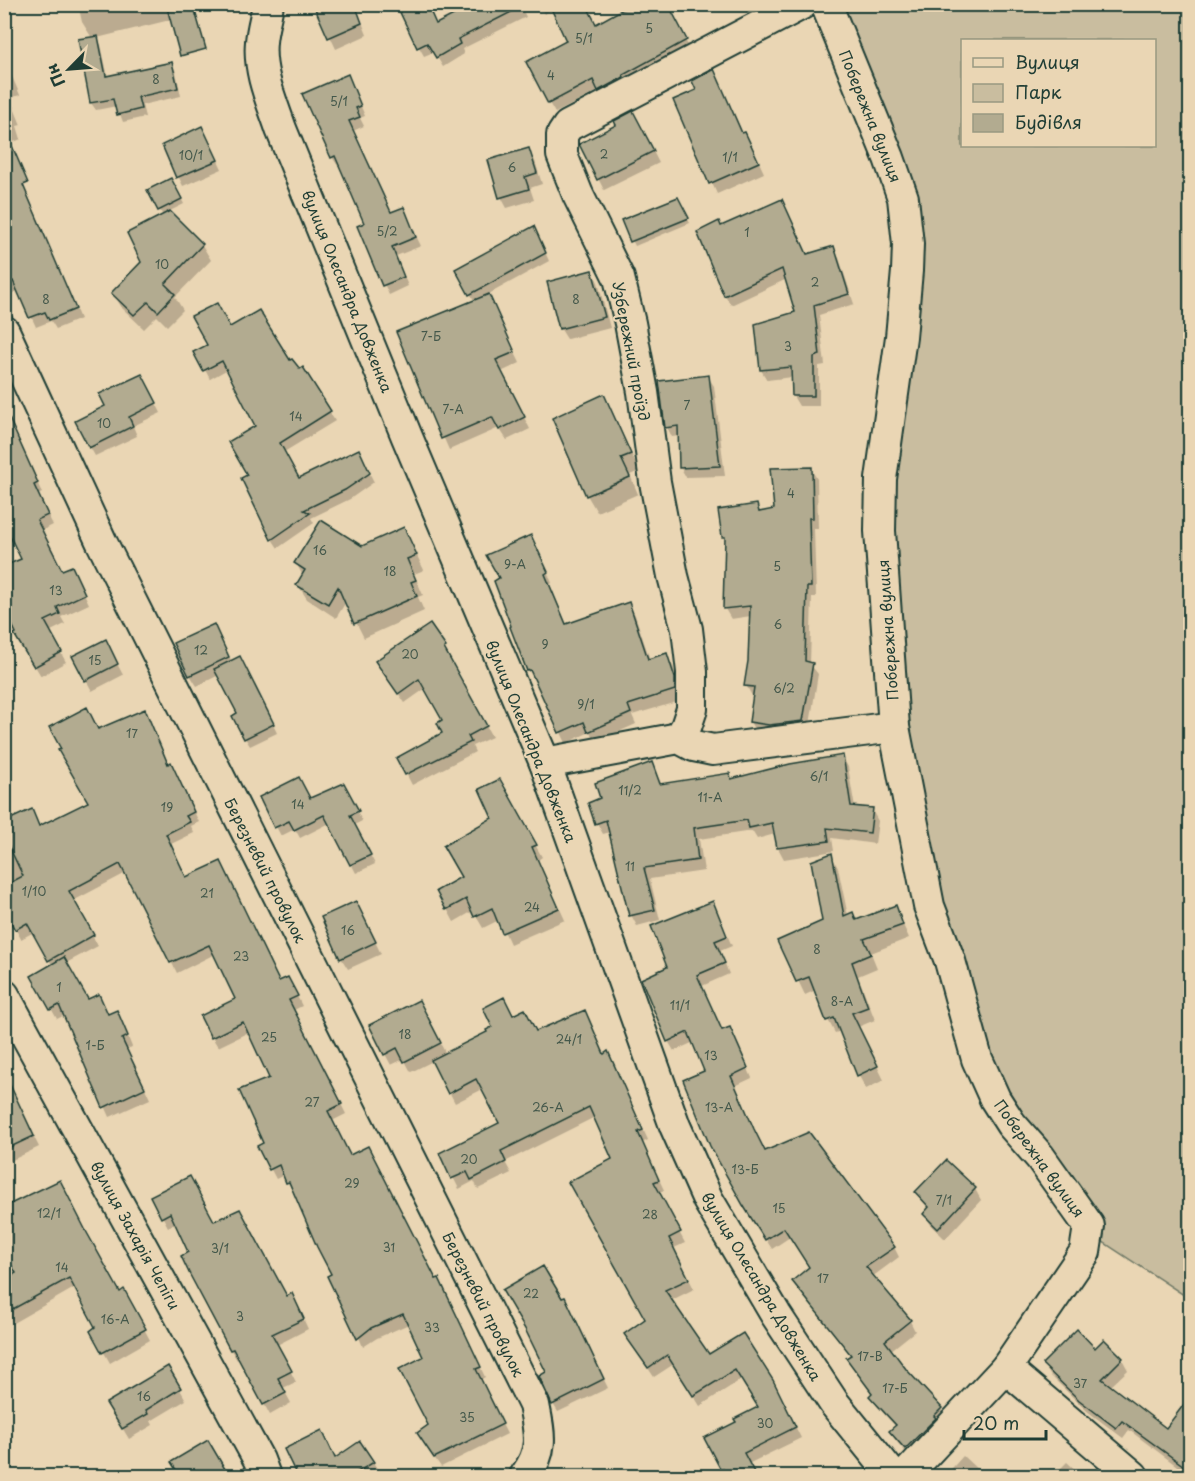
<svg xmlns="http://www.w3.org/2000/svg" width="1195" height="1481" font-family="'Playpen Sans',sans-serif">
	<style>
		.green { fill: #c9bd9f; stroke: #747d6a; stroke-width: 1.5; fill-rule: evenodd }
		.shadow { fill: #0003 }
		.building { fill: #b2ab90; stroke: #1f3d34; stroke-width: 1.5 }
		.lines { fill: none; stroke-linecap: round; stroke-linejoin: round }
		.minor-casing { stroke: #1f3d34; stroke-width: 34 }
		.minor { stroke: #ead6b4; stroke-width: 30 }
		.labels { text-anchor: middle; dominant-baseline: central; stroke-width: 4.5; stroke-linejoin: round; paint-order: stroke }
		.number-label { font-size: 12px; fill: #44584b }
		.street-label { font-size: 15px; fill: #1f3d34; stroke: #ead6b4 }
	</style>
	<rect width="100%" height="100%" fill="#ead6b4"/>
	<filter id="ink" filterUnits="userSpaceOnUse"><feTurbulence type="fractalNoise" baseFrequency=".0167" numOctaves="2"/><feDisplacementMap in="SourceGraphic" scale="12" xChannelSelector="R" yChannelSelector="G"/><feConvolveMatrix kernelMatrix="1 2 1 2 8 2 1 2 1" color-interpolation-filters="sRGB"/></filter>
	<g filter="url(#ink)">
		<path class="green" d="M 834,5 L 1190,5 L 1190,1299 L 1100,1240 L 1000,1093 L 921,847 L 887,584 L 912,247 ZM 962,40 L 1154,40 L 1154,146 L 962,146 Z"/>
		<g class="shadow">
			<polygon points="78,4 184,4 186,16 97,38 101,45 108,77 172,64 176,72 181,96 142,105 145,117 123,122 117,106 96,110 91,103 92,38 82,22"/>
			<polygon points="355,4 367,35 336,49 316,6"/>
			<polygon points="520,4 526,17 462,49 464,54 443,67 434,52 424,56 419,47 436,26"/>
			<polygon points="539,4 576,4 595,26 666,4 691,51 605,100 600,90 555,113 549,103 568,42 553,9 544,14"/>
			<polygon points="4,58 20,95 10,98 21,125 17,126 21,139 4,146"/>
			<polygon points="714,71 743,134 751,144 764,173 717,194 674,100 698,90"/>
			<polygon points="352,85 365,116 360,118 364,126 353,131 391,213 403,209 421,246 396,256 408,286 389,295 359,227 366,224 340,165 338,166 332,157"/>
			<polygon points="639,124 659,163 604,190 581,145"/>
			<polygon points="207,137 222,169 183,186 164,146"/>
			<polygon points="528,150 535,161 542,184 530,188 534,200 507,208 501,197"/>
			<polygon points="21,178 80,319 56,329 51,321 36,327 19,290 13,293 7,283"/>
			<polygon points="171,179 184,204 168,212 202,245 211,260 175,297 183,310 167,326 157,316 144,329 122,308 113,293 143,263 163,216 160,210"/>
			<polygon points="677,199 690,223 635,246 623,221"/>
			<polygon points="782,201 808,256 833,248 839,258 854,304 819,315 825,365 819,366 819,406 799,406 793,396 793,377 767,380 761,370 757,325 797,313 787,279 731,305 725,295 721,227"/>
			<polygon points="538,236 549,261 487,295 520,363 501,372 530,429 507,440 499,428 449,450 398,333 475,302 457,270"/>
			<polygon points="592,271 598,282 610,328 567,339 560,328"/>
			<polygon points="230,329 290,363 300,371 302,369 335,421 284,452 298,480 363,460 374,482 350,499 311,518 314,523 278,548 272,539 249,476 257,426 228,369 210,379 195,352 209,345"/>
			<polygon points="708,377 714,386 725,476 686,477 680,467 679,436 672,437 667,427"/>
			<polygon points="147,385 161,413 133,426 137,436 95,456 90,447"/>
			<polygon points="604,396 613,413 639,471 630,475 638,494 597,512 587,495"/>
			<polygon points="7,415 42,493 38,495 53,525 41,531 62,572 77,578 89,604 61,617 65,624 49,632 66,662 41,676 4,615 4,568 23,560"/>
			<polygon points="811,469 817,479 818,528 814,528 816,597 812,597 810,664 818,674 809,731 756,732 750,722 754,696 752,696 746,685 750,661 751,616 731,619 725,609 726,540 724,536 756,506 760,513 775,510"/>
			<polygon points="404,529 424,570 414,574 423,595 418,597 424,611 364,638 346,602 336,618 307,599 298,585 303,576 296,563 362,547"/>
			<polygon points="537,547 552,583 550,585 567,625 629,604 635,615 650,660 666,655 673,666 680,690 680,701 632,715 636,724 596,742 590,732 566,743 536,680 529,670"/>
			<polygon points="429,626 450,658 449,659 492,737 472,746 475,752 412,785 398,758 444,734 444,721 426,688 405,703 383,671"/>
			<polygon points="219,637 232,662 245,666 277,733 250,746 245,738 239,714 219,675 197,686 190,675"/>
			<polygon points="111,652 123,675 92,691 86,680"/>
			<polygon points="98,731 169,765 176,774 199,822 191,826 194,833 171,844 187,879 279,983 293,988 302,1006 294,1010 346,1114 332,1121 350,1156 436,1281 444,1290 485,1377 480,1380 507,1434 441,1467 424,1443 430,1426 425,1358 409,1324 377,1338 363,1347 333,1274 293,1192 284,1175 276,1179 259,1147 264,1144 271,1079 249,1032 218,1047 212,1037 237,999 215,954 177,973 126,873 73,901 98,946 66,963 88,1001 109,1016 122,1022 132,1047 127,1049 150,1099 110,1117 65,1015 57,1019 33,976 52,965 34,932 21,939 4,908 4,819 6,823 40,828 90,802"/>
			<polygon points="842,756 848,767 855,808 872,810 878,821 875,844 832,838 834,851 784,859 778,848 775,834 757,839 752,831 699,839 704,871 650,879 660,920 637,926 631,915 610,832 603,834 597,823 602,799 651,763 662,785 729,775 732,780"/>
			<polygon points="499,781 542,857 538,860 565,920 510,944 499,920 483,928 473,911 454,922 438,892 463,878 494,818"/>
			<polygon points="349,794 362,821 354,825 375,864 356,873 330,823 300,838 295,829 281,836 261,798 310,800"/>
			<polygon points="831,855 838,868 848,916 856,921 895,907 909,938 871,953 877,968 858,976 875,1020 858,1027 884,1080 866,1089 859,1076 841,1031 835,1033 828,1020 816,990 805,995 779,941 824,922"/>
			<polygon points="713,903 732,946 720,951 729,974 702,986 723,1032 735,1039 752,1078 735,1086 759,1141 765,1153 894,1247 899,1257 872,1277 910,1321 915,1331 890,1351 941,1409 946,1419 911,1458 896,1441 890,1432 896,1427 877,1406 871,1396 873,1395 848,1359 851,1356 794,1282 811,1268 790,1237 772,1249 750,1215 706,1071 694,1042 674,1051 668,1041 669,968"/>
			<polygon points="362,914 381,954 348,969 341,958"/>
			<polygon points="585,1012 604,1055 613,1063 648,1140 642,1143 664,1190 658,1193 685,1243 674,1248 694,1289 670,1301 709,1356 778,1392 801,1438 748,1464 755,1476 728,1476 706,1439 738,1423 760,1408 742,1379 700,1406 674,1364 654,1377 626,1335 647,1320 614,1160 595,1117 505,1162 511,1173 478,1189 474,1181 459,1189 441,1153 501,1124 483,1089 455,1103 433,1061 411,1072 404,1059 391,1065 385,1054 424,1013 446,1054 489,1032 513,1017 536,1033"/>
			<polygon points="23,1115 39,1147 4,1164 4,1124"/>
			<polygon points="946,1162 975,1189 981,1200 945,1239 931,1225 924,1214 929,1209 916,1193"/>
			<polygon points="152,1197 214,1223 287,1298 297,1305 308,1329 277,1345 296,1382 283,1388 291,1403 270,1415 239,1358 237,1360 231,1350 176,1223 168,1227"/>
			<polygon points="91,1243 119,1294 124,1291 150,1340 110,1363 92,1331 97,1328 76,1287 13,1323 4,1308"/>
			<polygon points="562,1300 569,1307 608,1388 558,1412 553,1404 548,1373"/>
			<polygon points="1095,1350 1122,1359 1128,1370 1110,1387 1166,1430 1190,1411 1189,1475 1129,1430 1123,1438 1087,1411 1050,1375 1044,1364"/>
			<polygon points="168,1368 186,1400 151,1421 153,1425 129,1439 108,1404"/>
			<polygon points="207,1442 228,1476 181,1476 173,1462"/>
			<polygon points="286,1450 335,1459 373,1462 379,1472 372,1476 299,1476"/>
			<polygon points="963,1456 979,1471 983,1476 945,1476"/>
			<polygon points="1067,1462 1082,1476 1053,1476"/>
			<polygon points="1008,1469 1012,1476 994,1476"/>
		</g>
		<g class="building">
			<polygon points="166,4 193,4 206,49 180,56"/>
			<polygon points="313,4 355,4 362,23 328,38"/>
			<polygon points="396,4 427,4 436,24 475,4 527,4 458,39 460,44 436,58 427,43 417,48"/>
			<polygon points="549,4 586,4 596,24 632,4 668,4 687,40 623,75 624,77 598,91 593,80 548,104 526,62 566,41"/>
			<polygon points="98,36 106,76 172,62 178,88 138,97 141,109 117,115 113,99 90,103 78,39"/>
			<polygon points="714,69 742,133 745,132 759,162 709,184 673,100 696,90 692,81"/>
			<polygon points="348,74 361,106 356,108 360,117 349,121 391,212 404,207 416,237 392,247 404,277 382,286 357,226 364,223 335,156 331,158 302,94"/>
			<polygon points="633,111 654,151 597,180 579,144 616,125 614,121"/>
			<polygon points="202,126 218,160 176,178 162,145"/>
			<polygon points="4,127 28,183 23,185 76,309 49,320 45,312 29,318 13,281 4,285"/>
			<polygon points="529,148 537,173 525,177 529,189 499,198 488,160"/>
			<polygon points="171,178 182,199 158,211 147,190"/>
			<polygon points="678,197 689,218 630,242 621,220"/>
			<polygon points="782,199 807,254 834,246 849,294 814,305 820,355 814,357 814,396 792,396 791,367 760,370 755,324 795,312 782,269 724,296 697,232 719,221 721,226"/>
			<polygon points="170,211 203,244 165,284 175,294 158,312 148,302 134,315 111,293 141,262 127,233"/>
			<polygon points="534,226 546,253 469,295 455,269"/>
			<polygon points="592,270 605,317 559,329 547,282"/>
			<polygon points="489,294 515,352 496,360 525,417 499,430 492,417 441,439 396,332"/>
			<polygon points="217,303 230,327 259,310 290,360 292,359 300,369 303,367 331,411 280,443 299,478 359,449 370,473 345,490 304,510 310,513 271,540 241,478 247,475 228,442 255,426 222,361 203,371 193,352 207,345 191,316"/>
			<polygon points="142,374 157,403 129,417 133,426 89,448 75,421 105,406 99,394"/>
			<polygon points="709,375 720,466 679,468 678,426 665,428 659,381"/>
			<polygon points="604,394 631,454 621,458 630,477 586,496 552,418"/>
			<polygon points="4,407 38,483 34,485 48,515 37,520 62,570 72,566 85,594 57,607 60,614 45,621 62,652 34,667 14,634 16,633 4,608 4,566 21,559 4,524"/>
			<polygon points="812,467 813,518 809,518 811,587 807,587 805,661 813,663 803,721 769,725 749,722 754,687 744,686 748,661 750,606 723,609 725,537 722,537 718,510 757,504 759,512 774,509 770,468"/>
			<polygon points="321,520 362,546 404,527 417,555 407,559 416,580 411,582 417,596 354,624 338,587 328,604 296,585 305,570 294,563"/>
			<polygon points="531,535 548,572 545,574 566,624 629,602 648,659 667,653 675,678 675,690 628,705 631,713 588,732 584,722 559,733 530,670 527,671 510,627 511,626 494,581 499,578 486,555"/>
			<polygon points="214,624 229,657 189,676 173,643"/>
			<polygon points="430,624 446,647 444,648 487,726 468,736 471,742 405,775 396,758 442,733 437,723 442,720 419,679 398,694 375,661"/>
			<polygon points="106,639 118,664 85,681 72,656"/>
			<polygon points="240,656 274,724 244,739 232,716 237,713 214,669"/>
			<polygon points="87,707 98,729 145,709 168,764 171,762 194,812 186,816 190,822 166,834 186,877 221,861 279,981 288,977 298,996 289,1000 342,1104 328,1111 350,1155 368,1146 436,1279 439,1278 481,1367 476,1369 503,1424 434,1458 417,1433 428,1425 399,1369 423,1357 403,1314 371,1328 357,1339 327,1276 331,1274 317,1247 289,1182 286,1183 279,1165 269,1170 257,1146 263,1143 239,1090 269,1078 243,1022 211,1038 200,1016 235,999 209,945 170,963 120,864 69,891 94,935 48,961 27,923 15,930 4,911 4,886 23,876 4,836 4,822 32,809 39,826 88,802 58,750 61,749 49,727"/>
			<polygon points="843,755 851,806 873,808 870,833 827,828 829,841 777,848 772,823 749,828 747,820 694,828 698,860 644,868 655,910 629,916 606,820 595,824 588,803 600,798 595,783 652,762 660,784 730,773 731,779 790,764"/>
			<polygon points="299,777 310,798 344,783 359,811 350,815 371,855 350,865 324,815 294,830 289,821 274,828 259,797"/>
			<polygon points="500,779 537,845 532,847 559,908 502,933 492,908 474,917 466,899 446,910 436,891 461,877 443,846 492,818 479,789"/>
			<polygon points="832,853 844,916 853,912 856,920 896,905 903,925 864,939 871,954 852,962 868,1007 852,1013 878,1066 857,1076 834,1018 826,1021 809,977 796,982 777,941 822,921 811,861"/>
			<polygon points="356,901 376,942 340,959 321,917"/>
			<polygon points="713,901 727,936 715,941 725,963 697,975 722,1030 730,1027 748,1068 731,1076 754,1129 765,1151 809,1132 895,1247 866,1267 911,1320 885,1341 906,1369 942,1408 934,1416 936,1418 905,1449 889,1431 896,1425 869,1396 872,1393 846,1358 851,1355 792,1281 809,1267 784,1228 765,1240 743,1205 710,1146 683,1080 704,1071 688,1032 667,1042 641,979 667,967 651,926"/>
			<polygon points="64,957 88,999 99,994 108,1014 117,1010 128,1036 122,1039 145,1088 103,1108 59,1005 50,1010 31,976"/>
			<polygon points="504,997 513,1015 525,1009 536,1031 585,1010 604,1054 608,1051 643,1130 638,1132 659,1180 654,1182 681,1232 669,1238 689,1279 665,1290 709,1354 743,1333 773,1380 796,1427 744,1453 756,1476 727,1476 723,1469 721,1470 704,1438 736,1422 734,1419 758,1407 735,1370 693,1396 667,1355 648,1368 624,1334 645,1319 568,1182 612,1159 589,1107 501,1151 506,1162 471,1180 467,1172 451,1179 439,1153 499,1123 476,1079 448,1094 431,1060 487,1032 486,1030 492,1027 483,1008"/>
			<polygon points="419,1000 441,1043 404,1062 397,1048 384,1055 369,1025"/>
			<polygon points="4,1072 34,1136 4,1150"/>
			<polygon points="946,1160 976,1188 938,1229 923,1214 929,1207 915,1192"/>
			<polygon points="190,1176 214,1221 240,1209 287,1296 292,1293 304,1319 272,1334 292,1371 278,1378 286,1393 263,1405 233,1349 230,1350 190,1275 181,1256 188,1252 170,1213 161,1218 150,1196"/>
			<polygon points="60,1180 86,1231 120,1292 124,1289 146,1329 102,1353 90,1331 95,1327 69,1278 4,1314 4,1280 16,1273 4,1252 4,1207"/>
			<polygon points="543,1266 562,1298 565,1297 604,1379 552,1405 539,1376 546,1372 525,1329 502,1290"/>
			<polygon points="1077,1329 1095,1348 1104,1339 1123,1358 1102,1379 1166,1428 1191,1395 1191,1471 1122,1421 1116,1428 1079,1400 1042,1364"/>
			<polygon points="168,1366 181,1388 146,1410 148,1414 122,1429 106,1403"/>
			<polygon points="322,1430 335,1458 360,1441 374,1462 351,1476 297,1476 284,1449"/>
			<polygon points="208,1440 225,1469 213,1476 180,1476 171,1462"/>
		</g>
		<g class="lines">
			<g class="minor-casing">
				<g id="minor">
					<path d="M 268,4 C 266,17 262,29 261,42 C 258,72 272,102 281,129 L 407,437 L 545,763 L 675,1126 L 708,1200 L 776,1315 L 834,1403 L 893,1476"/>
					<polyline points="826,4 889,158 903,198 908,244 907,271 901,337 881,479 880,531 894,727 929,906 950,961 977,1059 995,1099 1011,1124 1040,1157 1089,1226 1085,1252 1006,1368 905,1476"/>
					<path d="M 4,331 L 102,543 L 534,1405 C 540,1434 544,1451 525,1476"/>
					<polyline points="679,738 686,727 692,709 692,672 687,629 673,576 655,482 643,392 630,323 619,278 578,195 562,155 562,135 568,126 802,4"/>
					<polyline points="545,763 679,738 694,746 713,750 894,727"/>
					<polyline points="4,995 259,1460 265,1476"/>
					<polyline points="1006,1368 1133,1476"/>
				</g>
			</g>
			<use href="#minor" class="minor"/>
		</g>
	</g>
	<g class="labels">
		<g class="number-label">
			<text x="649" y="28">5</text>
			<text x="584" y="38">5/1</text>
			<text x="551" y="75">4</text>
			<text x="156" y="79">8</text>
			<text x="339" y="101">5/1</text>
			<text x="604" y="154">2</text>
			<text x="191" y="155">10/1</text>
			<text x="730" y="157">1/1</text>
			<text x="512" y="167">6</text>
			<text x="387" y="231">5/2</text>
			<text x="747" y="232">1</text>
			<text x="162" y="264">10</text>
			<text x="815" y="282">2</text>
			<text x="46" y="299">8</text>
			<text x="576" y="299">8</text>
			<text x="431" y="336">7-Б</text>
			<text x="788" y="346">3</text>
			<text x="687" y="405">7</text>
			<text x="453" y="409">7-А</text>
			<text x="296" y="416">14</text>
			<text x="104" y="423">10</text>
			<text x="791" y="493">4</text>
			<text x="320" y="550">16</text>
			<text x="515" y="564">9-А</text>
			<text x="777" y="566">5</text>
			<text x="390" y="571">18</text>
			<text x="56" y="590">13</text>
			<text x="778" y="624">6</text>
			<text x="545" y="644">9</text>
			<text x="201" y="650">12</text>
			<text x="410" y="654">20</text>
			<text x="95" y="660">15</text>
			<text x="784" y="688">6/2</text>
			<text x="586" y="704">9/1</text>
			<text x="132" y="733">17</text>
			<text x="819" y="776">6/1</text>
			<text x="630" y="790">11/2</text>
			<text x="710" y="797">11-А</text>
			<text x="298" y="804">14</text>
			<text x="167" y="807">19</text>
			<text x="630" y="866">11</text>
			<text x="34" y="891">1/10</text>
			<text x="207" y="893">21</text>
			<text x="532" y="907">24</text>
			<text x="348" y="930">16</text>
			<text x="817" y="949">8</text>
			<text x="241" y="956">23</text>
			<text x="59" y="987">1</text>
			<text x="842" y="1001">8-А</text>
			<text x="680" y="1005">11/1</text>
			<text x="405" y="1034">18</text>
			<text x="269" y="1037">25</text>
			<text x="569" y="1039">24/1</text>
			<text x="95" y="1045">1-Б</text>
			<text x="711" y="1055">13</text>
			<text x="312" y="1102">27</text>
			<text x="548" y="1107">26-А</text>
			<text x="719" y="1107">13-А</text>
			<text x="469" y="1159">20</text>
			<text x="745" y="1169">13-Б</text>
			<text x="352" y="1183">29</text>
			<text x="944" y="1200">7/1</text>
			<text x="779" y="1208">15</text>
			<text x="49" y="1213">12/1</text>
			<text x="650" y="1214">28</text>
			<text x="389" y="1247">31</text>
			<text x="220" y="1248">3/1</text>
			<text x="62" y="1267">14</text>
			<text x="823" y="1278">17</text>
			<text x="531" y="1293">22</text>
			<text x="240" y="1316">3</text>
			<text x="115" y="1319">16-А</text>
			<text x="432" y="1327">33</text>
			<text x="870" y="1356">17-В</text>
			<text x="1080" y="1383">37</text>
			<text x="895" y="1388">17-Б</text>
			<text x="144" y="1396">16</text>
			<text x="467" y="1417">35</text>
			<text x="765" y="1423">30</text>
		</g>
		<g class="street-label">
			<text transform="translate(871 116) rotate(68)">Побережна вулиця</text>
			<text transform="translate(348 291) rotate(68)">вулиця Олесандра Довженка</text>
			<text transform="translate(632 351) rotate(79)">Узбережний проїзд</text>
			<text transform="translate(887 630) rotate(-94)">Побережна вулиця</text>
			<text transform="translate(532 741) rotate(68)">вулиця Олесандра Довженка</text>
			<text transform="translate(266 870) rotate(63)">Березневий провулок</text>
			<text transform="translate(1040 1158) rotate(54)">Побережна вулиця</text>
			<text transform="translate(136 1235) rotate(61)">вулиця Захарія Чепіги</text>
			<text transform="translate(762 1286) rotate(59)">вулиця Олесандра Довженка</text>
			<text transform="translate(484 1304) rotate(63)">Березневий провулок</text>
		</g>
	</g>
	<rect width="1195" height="1481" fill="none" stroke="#ead6b4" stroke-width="24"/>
	<rect x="12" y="12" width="1171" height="1457" fill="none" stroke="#1f3d34" stroke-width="2" filter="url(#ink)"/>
	<rect x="961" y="39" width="195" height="108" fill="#ead6b4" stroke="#999981" stroke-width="1.5"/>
	<rect x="973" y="58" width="30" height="9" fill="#ead6b4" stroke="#999981" stroke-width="1.5"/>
	<text x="1015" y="69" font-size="18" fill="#1f3d34">Вулиця</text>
	<rect x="973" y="84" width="30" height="18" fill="#c9bd9f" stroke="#999981" stroke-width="1.5"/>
	<text x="1015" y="99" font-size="18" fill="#1f3d34">Парк</text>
	<rect x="973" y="114" width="30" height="18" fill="#b2ab90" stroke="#999981" stroke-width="1.5"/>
	<text x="1015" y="129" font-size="18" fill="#1f3d34">Будівля</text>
	<g transform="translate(69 69) rotate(245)" stroke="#ead6b4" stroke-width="4.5" paint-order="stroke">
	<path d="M0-4.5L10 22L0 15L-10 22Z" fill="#1f3d34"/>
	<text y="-9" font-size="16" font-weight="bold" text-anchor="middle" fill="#1f3d34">Пн</text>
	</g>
	<path d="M964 1430v9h82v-9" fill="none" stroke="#1f3d34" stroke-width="3"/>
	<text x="973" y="1430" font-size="18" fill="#1f3d34" stroke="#ead6b4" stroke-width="4.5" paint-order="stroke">20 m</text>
</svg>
